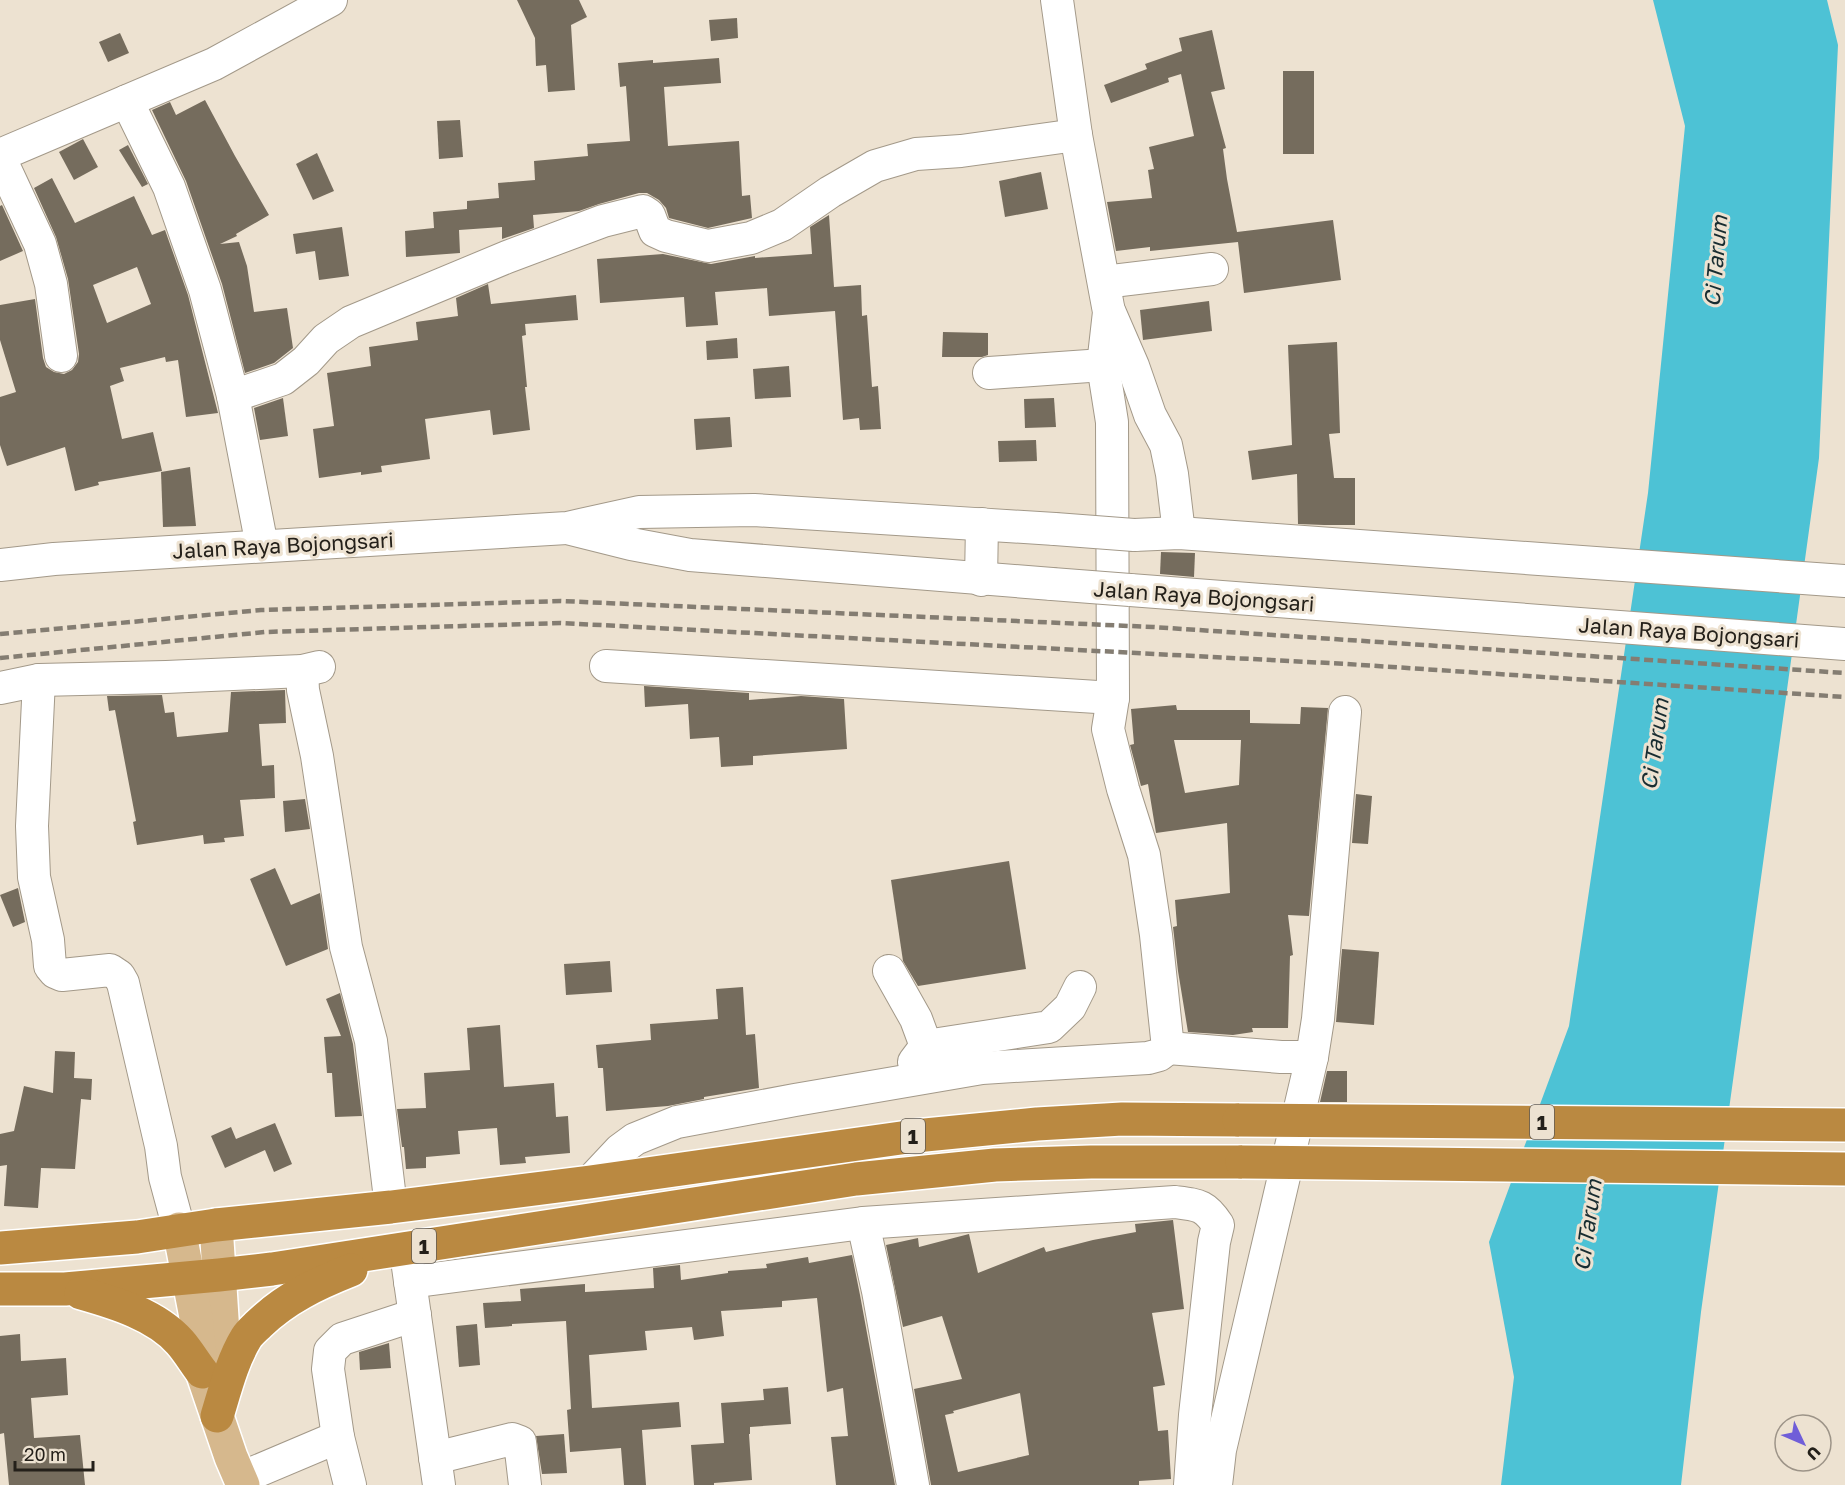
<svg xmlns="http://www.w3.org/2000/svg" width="1845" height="1485" font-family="'Golos Text',sans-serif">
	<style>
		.water { fill: #4dc2d5 }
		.building { fill: #756c5d; fill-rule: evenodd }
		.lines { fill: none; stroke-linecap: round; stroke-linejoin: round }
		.minor-casing { stroke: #a39989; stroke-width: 34 }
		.major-casing { stroke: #fff; stroke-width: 36 }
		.highway-casing { stroke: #fff; stroke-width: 36 }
		.minor { stroke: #fff; stroke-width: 32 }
		.major { stroke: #d6b88d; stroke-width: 33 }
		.highway { stroke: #ba8941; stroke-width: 33 }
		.rail { stroke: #847d72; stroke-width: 4.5; stroke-dasharray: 9 4.5; stroke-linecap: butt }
		.minor-bridge-casing { stroke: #a39989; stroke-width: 34; stroke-linecap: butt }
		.highway-bridge-casing { stroke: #fff; stroke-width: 36; stroke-linecap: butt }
		.minor-bridge { stroke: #fff; stroke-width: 32 }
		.highway-bridge { stroke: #ba8941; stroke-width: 33 }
		.labels { text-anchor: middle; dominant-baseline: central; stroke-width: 6; stroke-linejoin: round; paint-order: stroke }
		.shield { fill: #ede2d1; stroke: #605a51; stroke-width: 1.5 }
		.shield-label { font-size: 20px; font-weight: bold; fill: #24201a }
		.street-label { font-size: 21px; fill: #24201a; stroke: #ede2d1 }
		.water-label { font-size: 22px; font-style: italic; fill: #182d31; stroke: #ede2d1 }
	</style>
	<rect width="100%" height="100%" fill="#ede2d1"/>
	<polygon class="water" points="1653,0 1827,0 1838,45 1819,458 1701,1312 1681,1485 1501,1485 1514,1377 1489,1242 1569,1026 1648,493 1685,126"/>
	<g class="building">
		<polygon points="517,0 579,0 587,17 571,25 575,90 548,92 546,65 536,66 535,38"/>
		<polygon points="737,18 738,38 711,41 709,20"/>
		<polygon points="1212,30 1225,89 1211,92 1226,148 1223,149 1227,179 1237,232 1333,220 1341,280 1244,293 1238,242 1150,251 1150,247 1116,251 1107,202 1152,198 1148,170 1154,169 1149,147 1194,136 1181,74 1168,78 1169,82 1111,103 1104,85 1147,69 1145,64 1182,51 1179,38"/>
		<polygon points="120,33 129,53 108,62 99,42"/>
		<polygon points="719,58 721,83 664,87 668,146 739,141 742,196 750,195 752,218 708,228 669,218 666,208 659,200 647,193 639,193 599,204 579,211 533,215 534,228 502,239 502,227 459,230 460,253 406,257 405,231 434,228 433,212 467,209 467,201 499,198 498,183 535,180 534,161 588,156 587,144 630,141 626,86 620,87 618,63 653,60 653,63"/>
		<rect x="1283" y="71" width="31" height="83"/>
		<polygon points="205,100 235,156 269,215 236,234 237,236 220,244 239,242 247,266 254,312 287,308 293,348 274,363 245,373 222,284 186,181 152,110 170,102 176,115"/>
		<polygon points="460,120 463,157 439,159 437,121"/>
		<polygon points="83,139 98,167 74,180 59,152"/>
		<polygon points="128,145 148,184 142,187 119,150"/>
		<polygon points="317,153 334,191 313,200 296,164"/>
		<polygon points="1041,172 1048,209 1005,217 999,181"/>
		<path d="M 52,178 L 75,223 L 134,196 L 152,235 L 165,230 L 188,295 L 218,413 L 186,417 L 178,360 L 166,362 L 165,357 L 120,368 L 124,381 L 110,386 L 122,439 L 153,432 L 162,471 L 98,482 L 99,485 L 75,491 L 65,447 L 7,466 L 0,445 L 0,397 L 16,392 L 0,340 L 0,305 L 35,299 L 43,358 L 46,367 L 54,372 L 64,374 L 72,370 L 78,362 L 79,354 L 68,279 L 56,237 L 34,188 ZM 137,267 L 151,304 L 107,323 L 93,285 Z"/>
		<polygon points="2,205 23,251 0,261 0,206"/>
		<polygon points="829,215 834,287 861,285 862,316 867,315 872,387 878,386 881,429 860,430 859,418 843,420 835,311 769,316 767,288 715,292 718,325 686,327 684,297 600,303 597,259 663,254 711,264 755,256 755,258 812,254 810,227"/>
		<polygon points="342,227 349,276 319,280 315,251 296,254 293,234"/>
		<polygon points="488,284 491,304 576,295 578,320 525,324 526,335 522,336 527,387 525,387 530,430 493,435 490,410 425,419 430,459 381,466 382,472 361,475 361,472 319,478 313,429 334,426 327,373 371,366 369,347 418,340 416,322 458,316 456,298"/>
		<polygon points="1209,301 1212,331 1143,340 1140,310"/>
		<polygon points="943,332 988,333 988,355 982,357 942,357"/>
		<polygon points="737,338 738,358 707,360 706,341"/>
		<polygon points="1337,342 1340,433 1329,434 1334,478 1355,478 1355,525 1324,525 1298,524 1297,474 1252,480 1248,451 1292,445 1288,345"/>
		<polygon points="789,366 791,397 755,399 753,369"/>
		<polygon points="283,398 288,436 260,440 254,408"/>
		<polygon points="1054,398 1056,427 1025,428 1024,399"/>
		<polygon points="730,417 732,447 696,450 694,419"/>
		<polygon points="1036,440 1037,461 999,462 998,441"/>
		<polygon points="190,467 196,526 163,527 161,472"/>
		<polygon points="1161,552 1195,553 1194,577 1160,574"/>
		<polygon points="644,686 749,693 749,700 801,696 844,699 847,749 753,756 753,765 721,767 719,737 690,739 688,704 645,707"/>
		<polygon points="285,690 286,723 259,724 262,766 274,765 275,798 240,800 244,836 224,838 225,842 204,844 203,835 137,845 133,822 136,821 115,710 109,711 107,696 162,695 165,713 174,712 177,737 228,732 231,692"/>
		<path d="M 1176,705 L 1177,710 L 1250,710 L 1250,723 L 1300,724 L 1301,707 L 1328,708 L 1309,916 L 1288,915 L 1293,955 L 1290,956 L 1288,1028 L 1252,1028 L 1253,1032 L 1233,1035 L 1188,1032 L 1178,971 L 1173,927 L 1177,926 L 1175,900 L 1230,893 L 1227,823 L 1156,833 L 1148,784 L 1141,786 L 1130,745 L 1134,744 L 1131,709 ZM 1174,740 L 1241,740 L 1239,785 L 1185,793 Z"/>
		<polygon points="1356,794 1372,796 1368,844 1352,843"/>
		<polygon points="305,799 310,829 285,832 283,801"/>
		<polygon points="1009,861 1026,969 918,986 903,961 891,880"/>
		<polygon points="275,868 291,905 320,893 328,949 286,966 250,879"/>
		<polygon points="18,888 25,922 13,927 0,895"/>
		<polygon points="1342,949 1379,952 1374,1025 1336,1022"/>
		<polygon points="610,961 612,992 566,995 564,964"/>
		<polygon points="743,987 746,1035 755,1034 759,1088 704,1097 704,1099 668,1106 606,1111 603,1068 598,1068 596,1045 651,1040 650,1024 718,1019 716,989"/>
		<polygon points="340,993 353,1044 362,1116 335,1117 332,1073 327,1073 324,1037 341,1036 326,999"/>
		<polygon points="500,1025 504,1087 554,1083 556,1117 568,1116 570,1153 525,1157 526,1163 500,1165 497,1128 458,1131 460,1154 426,1157 426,1168 406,1169 404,1147 402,1147 397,1109 426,1108 424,1073 470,1070 467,1028"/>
		<polygon points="55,1051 75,1052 74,1078 92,1079 91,1100 81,1099 75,1169 41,1168 38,1208 4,1206 7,1165 0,1166 0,1134 14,1131 24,1086 53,1093"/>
		<polygon points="1327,1071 1347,1071 1347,1102 1320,1102"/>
		<polygon points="275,1123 292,1164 274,1172 265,1150 225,1168 211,1136 231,1127 236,1139"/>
		<path d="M 1173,1220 L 1184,1309 L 1152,1313 L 1165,1385 L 1153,1387 L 1158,1431 L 1168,1430 L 1171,1479 L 1139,1481 L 1139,1485 L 931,1485 L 914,1389 L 962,1379 L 942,1316 L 903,1327 L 886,1245 L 918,1238 L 919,1247 L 969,1234 L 978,1273 L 1044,1247 L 1046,1252 L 1093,1240 L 1136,1232 L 1135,1224 ZM 1020,1393 L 1029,1455 L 958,1472 L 945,1415 L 954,1413 L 953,1411 Z"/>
		<polygon points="852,1255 860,1295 895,1485 836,1485 831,1437 848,1436 843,1388 827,1392 817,1298 782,1301 782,1307 721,1311 724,1336 694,1340 692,1327 645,1331 647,1350 589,1355 592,1408 679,1402 681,1427 642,1430 646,1485 624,1485 621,1448 570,1452 567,1410 571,1409 566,1321 512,1324 512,1326 485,1328 483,1303 521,1301 520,1289 585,1284 585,1292 654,1288 653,1268 680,1265 681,1280 728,1273 728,1271 767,1268 766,1264 808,1257 809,1263"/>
		<polygon points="477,1324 480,1365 459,1367 456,1326"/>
		<polygon points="20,1334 21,1361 66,1358 68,1395 31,1398 34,1438 80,1435 85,1485 9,1485 4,1433 0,1434 0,1336"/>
		<polygon points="389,1343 391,1368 360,1370 359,1352"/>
		<polygon points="788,1387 791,1424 750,1427 750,1434 749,1434 752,1480 714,1483 714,1485 694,1485 691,1445 724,1443 721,1403 764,1400 763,1389"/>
		<polygon points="564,1434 567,1473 542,1474 536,1436"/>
	</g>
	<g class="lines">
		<g class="minor-casing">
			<g id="minor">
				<polyline points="127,101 169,187 205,290 233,396 262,546"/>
				<polyline points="0,155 214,64 331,0"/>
				<polyline points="0,158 40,244 51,284 61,356"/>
				<polyline points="1104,282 1212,269"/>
				<polyline points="1110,313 1133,366 1150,415 1166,445 1172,474 1179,533"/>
				<polyline points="989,373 1103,365"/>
				<polyline points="233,396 283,379 306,361 326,339 351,322 507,257 603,221 643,211 649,215 655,231 666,236 708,246 751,238 782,225 830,192 875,166 916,154 961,151 1076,135"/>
				<polyline points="571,529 631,544 690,555 1052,584"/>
				<polyline points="1134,535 1179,533 1845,581"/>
				<polyline points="0,565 54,559 567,528 639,512 754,510 1055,529"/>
				<polyline points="981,580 982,524"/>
				<polyline points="1130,590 1845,644"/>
				<polyline points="606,666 1113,698"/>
				<polyline points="302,671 303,690 317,756 346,947 371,1041 391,1207"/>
				<polyline points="39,680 32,826 34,877 48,940 50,966 55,972 62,975 110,970 119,976 123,983 161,1146 165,1177 179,1229"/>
				<polyline points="0,688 39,680 166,677 302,671 319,667"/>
				<polyline points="889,971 916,1019 926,1046 914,1062"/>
				<polyline points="926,1046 1049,1027 1070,1007 1080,987"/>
				<polyline points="1168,1048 1281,1057 1312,1057"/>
				<polyline points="590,1182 620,1150 635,1139 677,1122 795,1100 982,1068 1148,1058 1159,1055 1168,1048 1156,935 1144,855 1123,789 1108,729 1113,698 1112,422 1103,365 1109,312 1076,135 1057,0"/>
				<polyline points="863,1223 878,1291 913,1485"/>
				<polyline points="407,1260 439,1485"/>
				<path d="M 410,1282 L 863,1223 L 1175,1202 C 1199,1205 1205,1205 1218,1225 L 1214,1242 L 1195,1415 L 1190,1485"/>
				<polyline points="435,1458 512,1439 520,1442 525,1485"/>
				<polyline points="241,1478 338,1437"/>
				<polyline points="350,1485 338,1437 328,1369 330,1351 342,1339 415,1315"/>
				<polyline points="1216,1485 1220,1450 1312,1057 1318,1019 1345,712"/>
			</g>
		</g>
		<g class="major-casing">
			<g id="major">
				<polyline points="216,1225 224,1349 220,1388"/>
				<polyline points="179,1229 196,1317 202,1372 231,1457 243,1485"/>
			</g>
		</g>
		<g class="highway-casing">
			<g id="highway">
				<polyline points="0,1248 137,1237 216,1225 391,1207 590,1182 915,1136 1037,1124 1122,1119 1239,1120"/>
				<polyline points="0,1289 65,1289 219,1275 272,1269 856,1179 995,1165 1091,1162 1242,1162"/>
				<path d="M 81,1293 C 116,1303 156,1315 180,1342 C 188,1351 195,1363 202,1372"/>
				<path d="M 217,1416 C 225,1390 232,1361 246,1338 C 249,1333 255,1328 259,1324 C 286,1298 316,1284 351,1270"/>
			</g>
		</g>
		<use href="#minor" class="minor"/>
		<use href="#major" class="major"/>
		<use href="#highway" class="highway"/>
		<g class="rail">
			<polyline points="0,634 261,610 561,601 1153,627 1845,673"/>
			<polyline points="0,658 265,632 561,623 1347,664 1845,697"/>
		</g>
		<g class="minor-bridge-casing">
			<g id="minor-bridge">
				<polyline points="1055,529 1134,535"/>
				<polyline points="1052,584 1130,590"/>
			</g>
		</g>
		<g class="highway-bridge-casing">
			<g id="highway-bridge">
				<polyline points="1239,1120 1845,1125"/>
				<polyline points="1242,1162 1845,1169"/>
			</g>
		</g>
		<use href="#minor-bridge" class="minor-bridge"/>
		<use href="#highway-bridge" class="highway-bridge"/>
	</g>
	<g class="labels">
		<g class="shield">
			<rect x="1530" y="1105" width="24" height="34" rx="4.5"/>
			<rect x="901" y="1119" width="24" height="34" rx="4.5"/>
			<rect x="412" y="1229" width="24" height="34" rx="4.5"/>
		</g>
		<g class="shield-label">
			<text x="1542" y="1122">1</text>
			<text x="913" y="1136">1</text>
			<text x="424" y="1246">1</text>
		</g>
		<g class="street-label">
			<text transform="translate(283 545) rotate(-3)">Jalan Raya Bojongsari</text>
			<text transform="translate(1204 596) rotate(4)">Jalan Raya Bojongsari</text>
			<text transform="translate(1689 632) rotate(4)">Jalan Raya Bojongsari</text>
		</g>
		<g class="water-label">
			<text transform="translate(1715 261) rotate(-85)">Ci Tarum</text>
			<text transform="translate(1654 744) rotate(-82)">Ci Tarum</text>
			<text transform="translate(1587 1225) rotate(-82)">Ci Tarum</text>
		</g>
	</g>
	<g transform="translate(1803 1443) rotate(134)"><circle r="28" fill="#ede2d1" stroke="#9d9488" stroke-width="1.5"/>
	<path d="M0-4.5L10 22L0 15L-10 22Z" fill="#705ed8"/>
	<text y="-9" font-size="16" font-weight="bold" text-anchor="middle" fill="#24201a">U</text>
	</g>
	<path d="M15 1461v9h78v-9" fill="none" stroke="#24201a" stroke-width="3"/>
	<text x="24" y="1461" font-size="18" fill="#24201a" stroke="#ede2d1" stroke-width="4.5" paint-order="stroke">20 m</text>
</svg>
